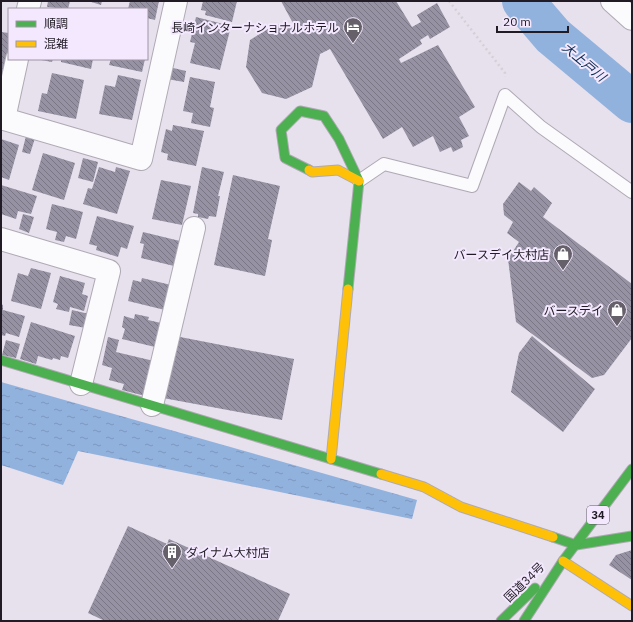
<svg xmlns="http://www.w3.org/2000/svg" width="633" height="622" font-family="'IBM Plex Sans','Noto Sans JP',sans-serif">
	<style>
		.water { fill: url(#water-ripples) }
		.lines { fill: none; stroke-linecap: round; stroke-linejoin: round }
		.river { stroke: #92b2de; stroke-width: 42 }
		.building { fill: url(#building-back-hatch) }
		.lane-casing { stroke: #afa9b4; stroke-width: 14 }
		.street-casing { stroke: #afa9b4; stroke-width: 24 }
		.fast-casing { stroke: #afa9b4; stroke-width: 11 }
		.slow-casing { stroke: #afa9b4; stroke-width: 11 }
		.path { stroke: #d3d1d5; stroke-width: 2.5; stroke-dasharray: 2 3; stroke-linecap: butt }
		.lane { stroke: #fbfafc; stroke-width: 12 }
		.street { stroke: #fbfafc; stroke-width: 22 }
		.fast { stroke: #4caf50; stroke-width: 9 }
		.slow { stroke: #ffc107; stroke-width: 9 }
		.labels { text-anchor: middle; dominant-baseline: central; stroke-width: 4; stroke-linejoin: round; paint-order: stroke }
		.shield { fill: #f3e8fd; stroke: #5f5865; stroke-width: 1 }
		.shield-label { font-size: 11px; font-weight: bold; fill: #201b24 }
		.poi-label { font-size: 12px; fill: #201b24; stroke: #f3e8fd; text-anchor: end }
		.street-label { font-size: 12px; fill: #201b24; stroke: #f3e8fd }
		.water-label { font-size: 13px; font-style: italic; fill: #092c52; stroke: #f3e8fd }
	</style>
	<defs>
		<pattern id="water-ripples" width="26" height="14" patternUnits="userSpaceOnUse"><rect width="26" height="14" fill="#92b2de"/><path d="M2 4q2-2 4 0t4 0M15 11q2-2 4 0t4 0" fill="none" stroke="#7e98be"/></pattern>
		<pattern id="building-back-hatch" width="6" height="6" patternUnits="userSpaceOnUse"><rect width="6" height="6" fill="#9692a4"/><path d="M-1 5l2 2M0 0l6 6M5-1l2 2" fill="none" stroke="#7a7685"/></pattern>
	</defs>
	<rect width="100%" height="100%" fill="#e7e0ed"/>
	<polygon class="water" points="1,382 417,500 412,519 78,451 63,485 1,465"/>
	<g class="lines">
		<polyline class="river" points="523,1 553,36 632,102"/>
	</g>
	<g class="building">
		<polygon points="48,1 70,1 68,9 47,7"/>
		<polygon points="88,1 102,1 101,5"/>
		<polygon points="130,1 159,1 155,20 147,18 147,9 128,9"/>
		<polygon points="203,1 237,1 232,22 205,15 206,11 201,10"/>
		<polygon points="281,1 396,1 412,27 421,22 417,15 437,3 450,27 430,39 428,35 420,40 422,44 399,59 401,63 438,45 475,107 459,117 469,136 461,140 463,147 453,152 451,147 440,152 433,136 413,147 402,127 383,139 330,49 320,54 312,87 286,99 262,93 246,67 250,40 276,24 295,27"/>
		<polygon points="196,17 231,26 220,70 190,63 195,43 190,42"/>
		<polygon points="1,32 9,33 9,59 6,78 1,77"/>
		<polygon points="36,59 53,59 52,62"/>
		<polygon points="61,59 93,59 91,69 61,62"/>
		<polygon points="111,59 145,59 142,72 109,65"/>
		<polygon points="169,67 186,71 184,82 167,79"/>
		<polygon points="52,73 84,80 76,119 38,111 42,93 47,94"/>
		<polygon points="118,75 141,80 132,120 99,114 105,85 115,87"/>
		<polygon points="190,77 215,82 210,107 214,108 210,127 191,123 193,113 183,111"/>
		<polygon points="173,125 204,131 196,166 167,160 168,154 161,152 166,129 172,131"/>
		<polygon points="26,136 35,138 30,154 22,152"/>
		<polygon points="1,139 19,145 9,180 1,177"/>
		<polygon points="43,153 75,163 64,200 32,190"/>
		<polygon points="83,158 98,162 93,182 78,178"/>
		<polygon points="99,167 115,172 116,167 130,171 117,214 83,204 88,188 92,189"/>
		<polygon points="202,167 224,172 218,196 220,196 216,217 209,216 208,219 198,217 198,214 193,213"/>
		<polygon points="233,175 280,186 268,239 272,240 265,276 214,265"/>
		<polygon points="161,180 191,186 182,225 152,219"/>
		<polygon points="519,182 531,191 534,187 552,203 543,217 632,284 632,338 604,375 592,378 516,322 508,259 519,242 507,233 513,222 504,215 503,204"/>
		<polygon points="1,185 37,196 31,214 18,211 16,219 1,214"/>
		<polygon points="52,204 83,212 76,239 66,236 64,242 55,240 57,232 46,229"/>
		<polygon points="23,214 34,217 29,233 19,229"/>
		<polygon points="97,216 134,226 127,249 121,247 118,257 96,250 97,246 89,244"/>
		<polygon points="143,232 180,241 174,266 141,258 144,244 140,243"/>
		<polygon points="31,268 51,273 41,309 11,301 18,273 28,276"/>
		<polygon points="60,276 85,283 82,294 88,296 84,311 70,307 69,312 56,309 58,304 53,302"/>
		<polygon points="142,278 171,285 165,310 128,301 133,280 141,282"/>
		<polygon points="1,304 3,305 3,310 25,316 19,337 6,333 5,336 1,335"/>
		<polygon points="72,310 89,314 86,328 69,325"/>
		<polygon points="135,314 149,317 148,320 161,323 155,347 122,339 125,329 122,327 124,316 134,319"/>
		<polygon points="31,322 75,336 68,358 61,356 60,360 53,358 52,360 38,356 36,364 20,359"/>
		<polygon points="175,336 294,359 282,420 163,398"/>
		<polygon points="532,336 595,389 563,432 511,392 519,353"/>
		<polygon points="108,337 119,340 116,352 154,361 145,396 122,390 124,384 109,380 112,368 102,365"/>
		<polygon points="6,340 20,344 16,358 2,355"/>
		<polygon points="128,526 167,544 169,539 290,594 278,621 105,621 88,613"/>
		<polygon points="632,550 632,580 609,565 616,555"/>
	</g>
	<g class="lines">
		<g class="lane-casing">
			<polyline id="lane" points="359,181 384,164 472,186 505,95 541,127 632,192"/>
		</g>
		<g class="street-casing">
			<g id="street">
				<polyline points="612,1 632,19"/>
				<polyline points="28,9 30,1"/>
				<polyline points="1,118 141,159 176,1"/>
				<polyline points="4,119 17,59"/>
				<polyline points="1,239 109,271 81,384"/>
				<polyline points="152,405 194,228"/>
			</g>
		</g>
		<g class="fast-casing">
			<g id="fast">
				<polyline points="309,170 285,158 281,130 300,111 324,116 339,139 359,181 348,289"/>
				<polyline points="1,360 381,474"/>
				<polyline points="553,537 576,545 632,536"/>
				<polyline points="501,621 535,588"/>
				<polyline points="524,621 563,561 632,469"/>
			</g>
		</g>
		<g class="slow-casing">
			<g id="slow">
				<polyline points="309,170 312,172 338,170 359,181"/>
				<polyline points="331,459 348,289"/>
				<polyline points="381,474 424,487 461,507 553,537"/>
				<polyline points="563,561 632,606"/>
			</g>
		</g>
		<polyline class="path" points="449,1 505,73 505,77"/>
		<use href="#lane" class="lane"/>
		<use href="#street" class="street"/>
		<use href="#fast" class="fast"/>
		<use href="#slow" class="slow"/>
	</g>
	<defs>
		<g id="hotel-pin" transform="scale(1)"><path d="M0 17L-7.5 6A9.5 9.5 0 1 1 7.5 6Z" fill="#66606a" stroke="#f3e8fd"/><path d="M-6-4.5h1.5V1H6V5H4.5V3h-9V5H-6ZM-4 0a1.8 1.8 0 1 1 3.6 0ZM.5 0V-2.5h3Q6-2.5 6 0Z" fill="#fff"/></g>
		<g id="shop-pin" transform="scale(1)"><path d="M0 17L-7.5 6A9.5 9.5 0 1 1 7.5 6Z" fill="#66606a" stroke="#f3e8fd"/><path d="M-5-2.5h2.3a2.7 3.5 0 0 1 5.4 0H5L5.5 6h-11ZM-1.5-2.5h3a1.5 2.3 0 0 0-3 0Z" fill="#fff"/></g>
		<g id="building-pin" transform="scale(1)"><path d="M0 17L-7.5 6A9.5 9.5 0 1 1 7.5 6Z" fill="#66606a" stroke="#f3e8fd"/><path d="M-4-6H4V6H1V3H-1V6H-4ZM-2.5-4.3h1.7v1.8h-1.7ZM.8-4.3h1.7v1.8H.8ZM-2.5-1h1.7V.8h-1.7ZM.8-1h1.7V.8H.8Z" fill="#fff"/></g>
	</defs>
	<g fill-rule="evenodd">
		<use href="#hotel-pin" x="353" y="27"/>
		<use href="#shop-pin" x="563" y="254"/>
		<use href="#shop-pin" x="617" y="310"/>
		<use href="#building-pin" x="172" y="552"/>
	</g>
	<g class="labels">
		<rect class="shield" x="587" y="506" width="22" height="18" rx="3"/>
		<g class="shield-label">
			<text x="598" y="515">34</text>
		</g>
		<g class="poi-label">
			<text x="339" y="27">長崎インターナショナルホテル</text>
			<text x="549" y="254">バースデイ大村店</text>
			<text x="603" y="310">バースデイ</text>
			<text x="186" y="552" text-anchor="start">ダイナム大村店</text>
		</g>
		<g class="street-label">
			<text transform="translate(524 582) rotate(-44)">国道34号</text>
		</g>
		<g class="water-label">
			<text transform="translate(584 62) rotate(40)">大上戸川</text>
		</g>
	</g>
	<rect width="633" height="622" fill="none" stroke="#201b24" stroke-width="4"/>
	<rect x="8" y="8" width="140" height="52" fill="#f3e8fd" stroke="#9f96a6"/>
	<rect x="16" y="21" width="20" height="6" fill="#4caf50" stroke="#9f96a6"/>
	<text x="44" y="28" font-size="12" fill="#201b24">順調</text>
	<rect x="16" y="41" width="20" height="6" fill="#ffc107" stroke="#9f96a6"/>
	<text x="44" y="48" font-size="12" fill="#201b24">混雑</text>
	<path d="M497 26v6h71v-6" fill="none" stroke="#201b24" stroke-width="2"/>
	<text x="503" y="26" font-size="12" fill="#201b24" stroke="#f3e8fd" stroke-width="3" paint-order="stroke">20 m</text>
</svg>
